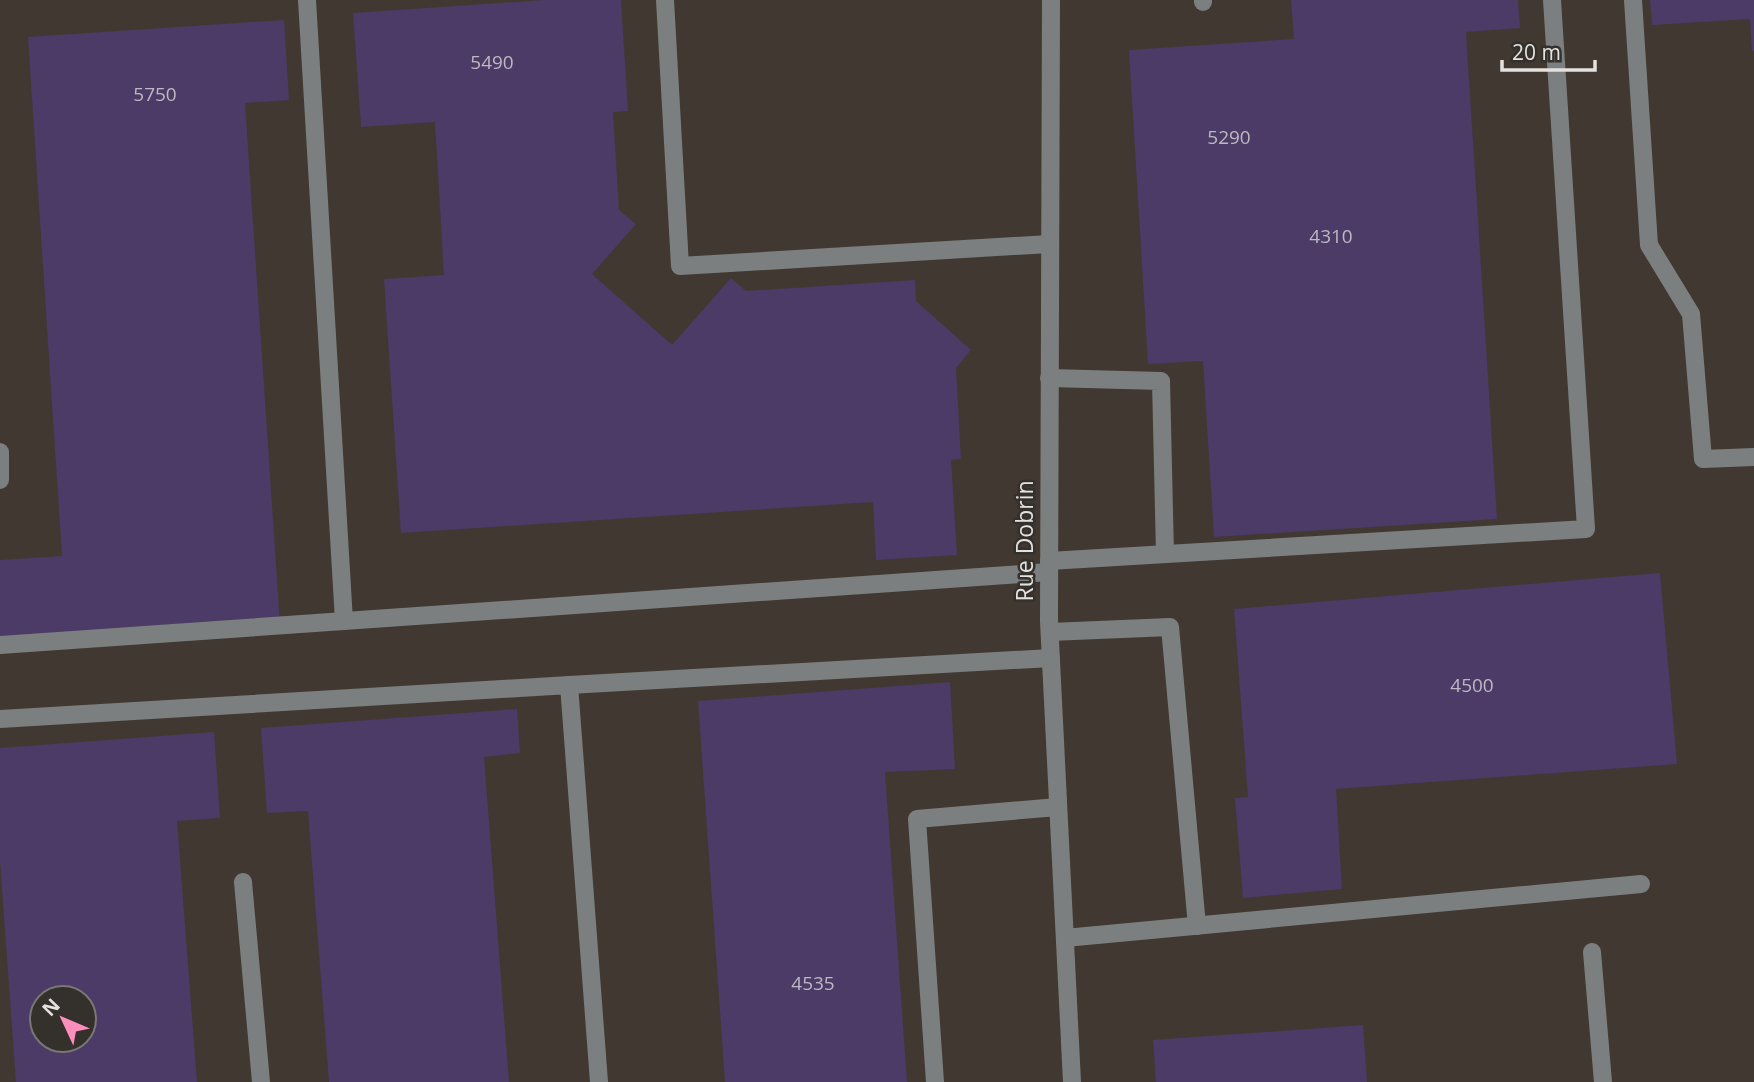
<svg xmlns="http://www.w3.org/2000/svg" width="1754" height="1082" font-family="'Open Sans',sans-serif">
	<style>
		.built { fill: #413831; fill-rule: evenodd }
		.building { fill: #4b3b66; fill-rule: evenodd }
		.lines { fill: none; stroke-linecap: round; stroke-linejoin: round }
		.minor { stroke: #7c7f7f; stroke-width: 18 }
		.labels { text-anchor: middle; dominant-baseline: central; stroke-width: 5; stroke-linejoin: round; paint-order: stroke }
		.number-label { font-size: 19px; fill: #beb8c1 }
		.street-label { font-size: 23px; fill: #e4e1df; stroke: #34302c }
	</style>
	<rect width="100%" height="100%" fill="#34302c"/>
	<path class="built" d="M 0,0 L 1754,0 L 1754,1082 L 0,1082 ZM 42,998 L 84,998 L 84,1040 L 42,1040 Z"/>
	<g class="building">
		<polygon points="544,0 621,0 628,111 613,112 619,210 636,224 592,274 672,345 731,278 746,291 915,280 916,301 971,350 956,368 961,459 951,460 957,555 876,560 873,502 401,533 384,279 444,275 435,122 361,127 353,13"/>
		<polygon points="1291,0 1518,0 1520,28 1466,32 1497,519 1214,537 1203,361 1148,364 1129,50 1294,39"/>
		<polygon points="1650,0 1754,0 1754,51 1752,51 1750,19 1652,25"/>
		<polygon points="284,20 289,100 245,103 280,624 0,643 0,560 62,556 28,37"/>
		<polygon points="1660,573 1677,764 1336,789 1342,889 1243,898 1235,798 1248,797 1234,609"/>
		<polygon points="950,682 955,769 885,772 907,1082 725,1082 698,701"/>
		<polygon points="517,709 520,753 484,757 509,1082 329,1082 308,811 267,813 261,728"/>
		<path d="M 214,732 L 220,818 L 177,821 L 197,1082 L 16,1082 L 0,861 L 0,748 ZM 42,998 L 84,998 L 84,1040 L 42,1040 Z"/>
		<polygon points="1363,1025 1367,1082 1156,1082 1153,1040"/>
	</g>
	<g class="lines">
		<g class="minor">
			<polyline points="307,0 344,621"/>
			<polyline points="665,0 680,266 1049,244"/>
			<polyline points="1051,0 1049,621 1072,1082"/>
			<polyline points="1203,0 1203,2"/>
			<polyline points="1633,0 1649,245 1691,314 1703,459 1754,457"/>
			<polyline points="1049,378 1161,381 1165,554"/>
			<polyline points="0,452 0,480"/>
			<polyline points="1049,561 1586,529 1552,0"/>
			<polyline points="1050,632 1170,627 1197,926"/>
			<polyline points="0,645 1049,572"/>
			<polyline points="569,685 1051,658"/>
			<polyline points="0,719 569,685 599,1082"/>
			<polyline points="243,882 261,1082"/>
			<polyline points="1065,938 1641,884"/>
			<polyline points="1592,952 1603,1082"/>
			<polyline points="935,1082 917,819 1058,807"/>
		</g>
	</g>
	<g class="labels">
		<g class="number-label">
			<text x="492" y="62">5490</text>
			<text x="155" y="94">5750</text>
			<text x="1229" y="137">5290</text>
			<text x="1331" y="236">4310</text>
			<text x="1472" y="685">4500</text>
			<text x="813" y="983">4535</text>
		</g>
		<g class="street-label">
			<text transform="translate(1024 541) rotate(-90)">Rue Dobrin</text>
		</g>
	</g>
	<g transform="translate(63 1019) rotate(314)"><circle r="33" fill="#34302c" stroke="#7a7774" stroke-width="2"/>
	<path d="M0-5L12 26L0 18L-12 26Z" fill="#fe8ebc"/>
	<text y="-10" font-size="19" font-weight="bold" text-anchor="middle" fill="#e4e1df">N</text>
	</g>
	<path d="M1502 60v10h93v-10" fill="none" stroke="#e4e1df" stroke-width="3.5"/>
	<text x="1512" y="60" font-size="21" fill="#e4e1df" stroke="#34302c" stroke-width="5" paint-order="stroke">20 m</text>
</svg>
